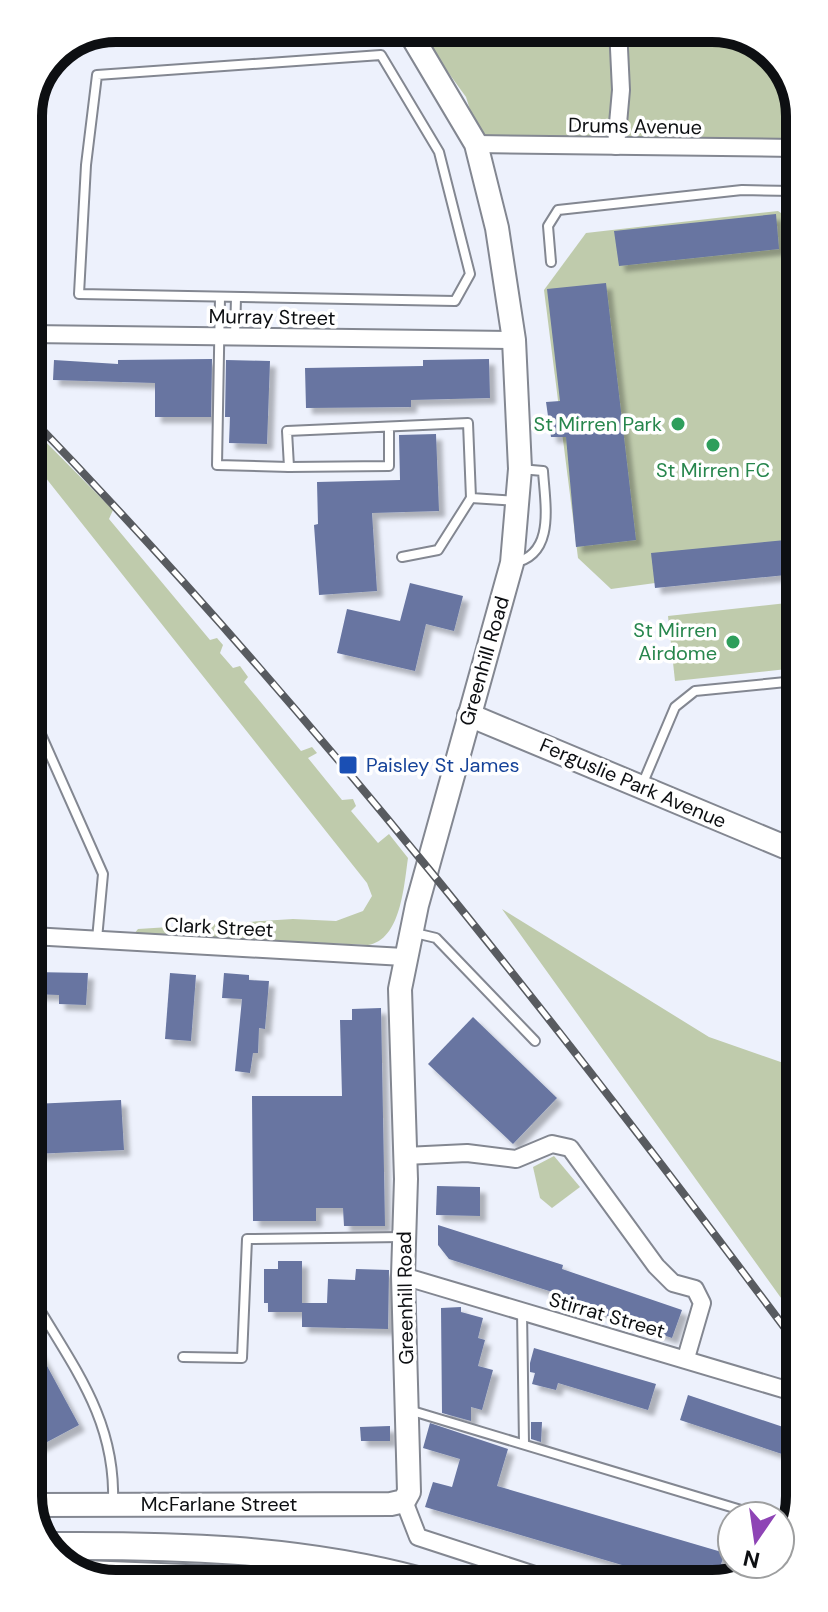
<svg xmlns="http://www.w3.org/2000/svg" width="828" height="1612" font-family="'DM Sans',sans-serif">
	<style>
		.green { fill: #bfcbac }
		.building { fill: #6775a1; filter: url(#shadow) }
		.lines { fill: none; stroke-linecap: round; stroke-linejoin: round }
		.lane-casing { stroke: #838791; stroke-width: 12 }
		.street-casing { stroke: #838791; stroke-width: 20 }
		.secondary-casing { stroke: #838791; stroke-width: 26 }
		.primary-casing { stroke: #838791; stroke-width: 30 }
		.lane { stroke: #fff; stroke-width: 8 }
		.street { stroke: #fff; stroke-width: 16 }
		.secondary { stroke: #fff; stroke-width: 22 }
		.primary { stroke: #fff; stroke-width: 26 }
		.rail-casing { stroke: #585b60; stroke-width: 8 }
		.rail { stroke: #fff; stroke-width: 5; stroke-dasharray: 15; stroke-linecap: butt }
		.leisure-dot { fill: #2e9e5b; stroke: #fff; stroke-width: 3 }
		.transit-dot { fill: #1a4fb4; stroke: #fff; stroke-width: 3 }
		.labels { text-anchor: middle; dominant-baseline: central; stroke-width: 7; stroke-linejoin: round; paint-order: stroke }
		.street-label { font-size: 20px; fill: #0d0f12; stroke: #fff }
		.leisure-label { font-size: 20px; fill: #27864d; stroke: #fff; text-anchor: end }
		.transit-label { font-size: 20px; fill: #164399; stroke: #fff; text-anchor: start }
		.rim { fill: none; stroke: #0d0f12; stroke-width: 10 }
	</style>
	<defs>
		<filter id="shadow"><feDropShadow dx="6" dy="6" stdDeviation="2" flood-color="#0004"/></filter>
	</defs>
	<rect width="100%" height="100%" fill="#edf1fc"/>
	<g class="green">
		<polygon points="416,28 718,28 765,46 793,83 794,142 479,138 466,97"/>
		<polygon points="778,211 794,222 796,564 611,589 578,558 544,290 586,233"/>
		<path d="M 30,426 L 113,510 L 109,519 L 210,640 L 217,638 L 223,645 L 220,653 L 233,668 L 240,666 L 248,677 L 244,682 L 301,751 L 312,747 L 317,753 L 308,758 L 342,800 L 353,799 L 356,806 L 351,811 L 378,843 L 389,834 L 408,858 C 404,885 401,940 368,945 L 134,934 L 138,929 L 293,919 L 336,921 L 363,911 L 372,896 L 367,883 L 30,458 Z"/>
		<polygon points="796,602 796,668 675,681 668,616"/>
		<polygon points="502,909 709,1037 798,1068 799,1323"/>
		<polygon points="554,1156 580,1187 552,1208 540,1198 533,1167"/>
	</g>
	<g class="building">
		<polygon points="776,214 779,249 619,266 614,231"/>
		<polygon points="606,283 636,540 576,547 566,437 551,437 546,402 560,401 547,289"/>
		<polygon points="212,359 211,417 155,417 155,383 53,380 54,360 118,364 118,360"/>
		<polygon points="489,359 490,398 411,400 411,407 306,408 305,368 423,366 423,360"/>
		<polygon points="226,360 270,361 267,444 229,443 230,417 225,417"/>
		<polygon points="436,434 439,511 372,513 377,591 319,595 314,525 318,524 317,482 400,480 399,435"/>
		<polygon points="796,539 796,574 655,588 651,553"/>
		<polygon points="410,583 463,596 454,631 426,624 415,671 337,653 347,609 400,621"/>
		<polygon points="32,972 88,973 86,1005 59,1004 59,995 32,994"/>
		<polygon points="170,973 196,975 191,1041 165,1039"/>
		<polygon points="224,973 249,975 249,980 269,981 265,1029 259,1028 258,1053 253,1053 250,1073 235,1071 242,999 222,998"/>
		<polygon points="381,1008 385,1226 344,1226 343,1208 316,1208 316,1221 253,1221 252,1096 342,1096 340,1020 352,1020 352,1009"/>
		<polygon points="473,1017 557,1098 513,1144 428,1064"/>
		<polygon points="121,1100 124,1150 33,1154 33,1104"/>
		<polygon points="437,1186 480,1187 480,1216 436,1215"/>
		<polygon points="438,1225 563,1265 562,1269 682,1310 672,1338 564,1301 565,1296 449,1259 438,1245"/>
		<polygon points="278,1261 302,1261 302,1312 268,1312 268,1303 264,1303 264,1269 278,1269"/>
		<polygon points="356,1269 389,1270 388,1329 302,1327 302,1303 327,1303 328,1279 355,1280"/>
		<polygon points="461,1307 461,1312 483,1318 478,1338 485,1340 478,1366 493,1370 482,1410 471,1407 471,1421 442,1413 441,1308"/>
		<polygon points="34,1342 79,1425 34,1449"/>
		<polygon points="534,1348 656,1384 648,1410 558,1383 556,1390 532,1384 535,1373 530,1372 530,1363"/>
		<polygon points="688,1395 795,1431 793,1437 800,1439 800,1460 680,1420"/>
		<polygon points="531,1422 542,1422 541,1442 531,1439"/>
		<polygon points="430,1423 508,1449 497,1486 725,1553 721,1564 749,1564 745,1577 666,1578 425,1507 433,1482 452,1487 460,1459 423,1448"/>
		<polygon points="390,1426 390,1441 361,1441 360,1427"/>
	</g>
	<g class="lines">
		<g class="lane-casing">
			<g id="lane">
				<polygon points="381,55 439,152 470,274 455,301 79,294 86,165 97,75"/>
				<polyline points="28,164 35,97"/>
				<polyline points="551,262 548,226 558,210 742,190 794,191"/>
				<polyline points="220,297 217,465 289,467"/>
				<polyline points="235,337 236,297"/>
				<polyline points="389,427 389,466 289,467 287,431 468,423 471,498 517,501"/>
				<polyline points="402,557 438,550 471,498"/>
				<path d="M 513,563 C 556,555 545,504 543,471 L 520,469"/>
				<polyline points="31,712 103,874 97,939"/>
				<polyline points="642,785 675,707 695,691 796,681"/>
				<polyline points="415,933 436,938 535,1041"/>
				<path d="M 34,1300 C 74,1368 116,1420 113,1503"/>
				<polyline points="522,1311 524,1444"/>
				<polyline points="183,1357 242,1358 247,1239 402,1237"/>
				<polyline points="409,1410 761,1516"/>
			</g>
		</g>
		<g class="street-casing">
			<g id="street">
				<polyline points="476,144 794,148"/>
				<polyline points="616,146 621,90 618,28"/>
				<polyline points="29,334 514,340"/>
				<polyline points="32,936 404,957"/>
				<polyline points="405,1156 467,1153 516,1159 552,1144 570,1148 656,1266 673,1283 695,1289 702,1303 686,1358"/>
				<polyline points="403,1276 800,1394"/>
				<polyline points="404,1501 418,1537 547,1579"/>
			</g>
		</g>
		<g class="secondary-casing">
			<g id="secondary">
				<polyline points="469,715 797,852"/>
				<polyline points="34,1505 391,1504 404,1501 409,1492 403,1276 406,1179 400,989 417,905 512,563 520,469 514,340 497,228 476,144 407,28"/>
			</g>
		</g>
		<g class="primary-casing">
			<g id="primary">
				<path d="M 47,1546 C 174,1545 298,1548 421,1581"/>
				<polyline points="84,1574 285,1582"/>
			</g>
		</g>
		<use href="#lane" class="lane"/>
		<use href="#street" class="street"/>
		<use href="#secondary" class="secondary"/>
		<use href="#primary" class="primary"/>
		<g class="rail-casing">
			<path id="rail" d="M 30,417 C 308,705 560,1026 799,1347"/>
		</g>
		<use href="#rail" class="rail"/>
	</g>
	<g class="leisure-dot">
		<circle cx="678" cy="424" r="8"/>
		<circle cx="713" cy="445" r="8"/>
		<circle cx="733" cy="642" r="8"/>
	</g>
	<rect class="transit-dot" x="338" y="755" width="20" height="20" rx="4"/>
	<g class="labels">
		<g class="street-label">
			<text transform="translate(635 126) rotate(1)">Drums Avenue</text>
			<text transform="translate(272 317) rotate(1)">Murray Street</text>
			<text transform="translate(484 661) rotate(-74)">Greenhill Road</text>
			<text transform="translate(633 783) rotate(23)">Ferguslie Park Avenue</text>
			<text transform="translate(219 927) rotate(3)">Clark Street</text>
			<text transform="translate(405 1298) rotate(-91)">Greenhill Road</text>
			<text transform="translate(607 1315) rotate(16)">Stirrat Street</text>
			<text x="219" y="1504">McFarlane Street</text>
		</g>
		<g class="leisure-label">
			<text x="662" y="424">St Mirren Park</text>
			<text x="713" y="470" text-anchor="middle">St Mirren FC</text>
			<text x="717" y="630">St Mirren<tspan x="717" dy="23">Airdome</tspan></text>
		</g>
		<g class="transit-label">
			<text x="366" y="765">Paisley St James</text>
		</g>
	</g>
	<path d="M0 0H828V1612H0ZM116 42H712A74 74 0 0 1 786 116V1496A74 74 0 0 1 712 1570H116A74 74 0 0 1 42 1496V116A74 74 0 0 1 116 42Z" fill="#fff" fill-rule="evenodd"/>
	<path class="rim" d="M116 42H712A74 74 0 0 1 786 116V1496A74 74 0 0 1 712 1570H116A74 74 0 0 1 42 1496V116A74 74 0 0 1 116 42Z"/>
	<g transform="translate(756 1540) rotate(193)"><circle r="38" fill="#ffffff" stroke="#9e9fa0" stroke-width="2"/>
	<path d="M0-6L14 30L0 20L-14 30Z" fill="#8e44b5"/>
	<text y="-12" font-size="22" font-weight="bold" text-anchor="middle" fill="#0d0f12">N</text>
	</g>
</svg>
